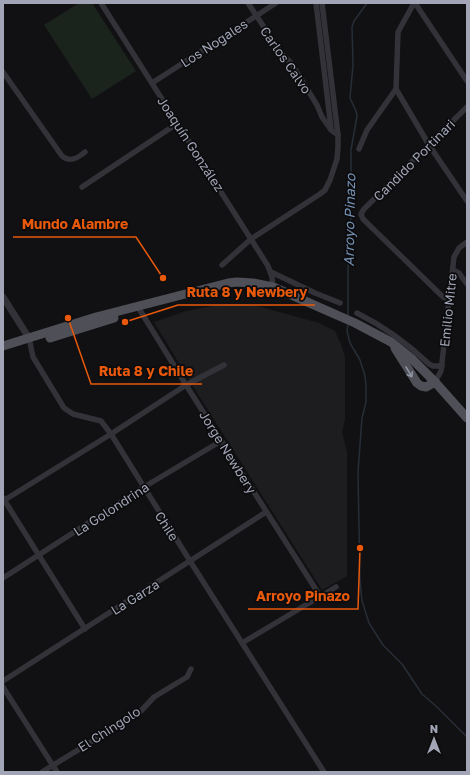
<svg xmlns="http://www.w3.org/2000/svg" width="470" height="775" font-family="'Golos Text',sans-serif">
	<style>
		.built { fill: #1d1d20 }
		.green { fill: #1b231d }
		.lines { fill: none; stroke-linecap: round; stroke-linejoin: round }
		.stream { stroke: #272e37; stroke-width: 1.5 }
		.minor { stroke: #323238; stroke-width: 5.5 }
		.tertiary { stroke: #323238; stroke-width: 7 }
		.primary { stroke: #4e4f57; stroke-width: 9 }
		.oneway { stroke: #9094a2 }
		.labels { text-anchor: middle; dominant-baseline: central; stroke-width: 3.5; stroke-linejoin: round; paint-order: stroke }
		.street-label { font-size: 13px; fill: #a1a5b5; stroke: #0c0c0e }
		.water-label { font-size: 14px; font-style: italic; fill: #7490b3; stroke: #0c0c0e }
		.leader { fill: none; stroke: #e8590c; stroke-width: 1.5 }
		.callout-dot { fill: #e8590c; stroke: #0c0c0e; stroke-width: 1.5 }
		.callout-label { font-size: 14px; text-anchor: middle; font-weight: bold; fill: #e8590c; stroke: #0c0c0e; stroke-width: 3.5; stroke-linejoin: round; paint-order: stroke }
	</style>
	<rect width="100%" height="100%" fill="#111113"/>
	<polygon class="built" points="223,304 250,304 319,323 335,331 341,344 345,357 345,420 342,432 347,452 347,576 322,590 194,388 154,322 186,311"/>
	<polygon class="green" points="79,3 92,3 136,71 92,99 44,25"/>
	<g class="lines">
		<g class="stream">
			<polyline points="348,316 348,269 351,223 351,150 357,116 356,111 350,98 353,65 352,27 354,21 367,3"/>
			<polyline points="348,324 347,331 350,343 360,360 365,376 366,386 366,402 362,418 358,472 360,581 362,601 369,623 383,645 402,664 422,694 437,707 467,737"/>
		</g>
		<g class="minor">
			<polyline points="101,3 268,266 272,277 273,287"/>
			<polyline points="248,3 281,53 291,63 317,105 322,117 331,130 338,135"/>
			<polyline points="316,3 331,128"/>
			<polyline points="415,3 467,81"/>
			<path d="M 3,72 L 62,156 C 70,163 78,158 85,152"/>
			<polyline points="152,83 276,3"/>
			<polyline points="396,89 429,145 467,201"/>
			<polyline points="359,149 367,130 396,89 398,32 414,3"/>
			<polyline points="82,187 178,123"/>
			<polyline points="222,265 251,239 320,194 325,190 330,180 337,159 338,147 338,135 322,3"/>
			<polyline points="453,270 459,273 467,284"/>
			<polyline points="271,272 315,293 340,303"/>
			<polyline points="449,301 442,296 363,219 361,214 364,209 467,107"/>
			<polyline points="138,307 186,385 320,596"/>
			<path d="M 357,313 C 385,327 406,342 429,364 L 433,366 L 442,366"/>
			<polyline points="29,338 33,357 64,408 73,414 101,421 111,434 190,561 324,772"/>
			<polyline points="435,382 441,371 454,257 459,248 467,242"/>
			<polyline points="3,498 85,629"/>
			<polyline points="3,501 111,434 186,385 224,365"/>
			<polyline points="3,578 144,487 221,441"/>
			<polyline points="242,643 336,587"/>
			<polyline points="3,681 266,512"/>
			<polyline points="3,687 57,772"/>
			<polyline points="42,772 140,712 154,697 187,677 191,669"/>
		</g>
		<polyline class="tertiary" points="3,297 29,338"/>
		<g class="primary">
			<polyline points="50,338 114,318"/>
			<polyline points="3,346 96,317 228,283 237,282 253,283 273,287 280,290 355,323 391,342 411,358 435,382 467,418"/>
			<polyline points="395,348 417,383 421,386 426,387 435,382"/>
		</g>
	</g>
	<defs><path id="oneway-shaft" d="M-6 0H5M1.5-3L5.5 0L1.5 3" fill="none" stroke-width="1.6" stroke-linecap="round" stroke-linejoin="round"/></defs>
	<use class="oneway" href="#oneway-shaft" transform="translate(409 372) rotate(59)"/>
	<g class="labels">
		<g class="street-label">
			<text transform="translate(214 43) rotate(-33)">Los Nogales</text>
			<text transform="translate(286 60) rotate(55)">Carlos Calvo</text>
			<text transform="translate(191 144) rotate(57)">Joaquín González</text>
			<text transform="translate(414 160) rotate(-45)">Candido Portinari</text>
			<text transform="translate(448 310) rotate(-84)">Emilio Mitre</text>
			<text transform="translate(228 452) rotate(58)">Jorge Newbery</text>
			<text transform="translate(111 509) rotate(-33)">La Golondrina</text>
			<text transform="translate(167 526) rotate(58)">Chile</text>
			<text transform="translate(135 597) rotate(-32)">La Garza</text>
			<text transform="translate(109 729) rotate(-33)">El Chingolo</text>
		</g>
		<g class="water-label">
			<text transform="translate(349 220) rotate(-89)">Arroyo Pinazo</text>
		</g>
	</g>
	<path class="leader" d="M163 278L136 237H13M125 322L178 305H315M68 318L91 384H202M360 548L358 609H248"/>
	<g class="callout-dot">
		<circle cx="163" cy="278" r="4"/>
		<circle cx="125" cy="322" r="4"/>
		<circle cx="68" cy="318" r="4"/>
		<circle cx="360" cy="548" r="4"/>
	</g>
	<g class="callout-label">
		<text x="75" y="229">Mundo Alambre</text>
		<text x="247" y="297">Ruta 8 y Newbery</text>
		<text x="146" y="376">Ruta 8 y Chile</text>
		<text x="303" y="601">Arroyo Pinazo</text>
	</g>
	<rect width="470" height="775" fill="none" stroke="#a1a5b5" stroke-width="8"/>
	<g transform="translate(434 739)" stroke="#0c0c0e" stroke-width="3" paint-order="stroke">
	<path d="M0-3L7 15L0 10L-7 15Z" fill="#a1a5b5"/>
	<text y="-6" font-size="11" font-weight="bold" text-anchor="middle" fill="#a1a5b5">N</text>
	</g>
</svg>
